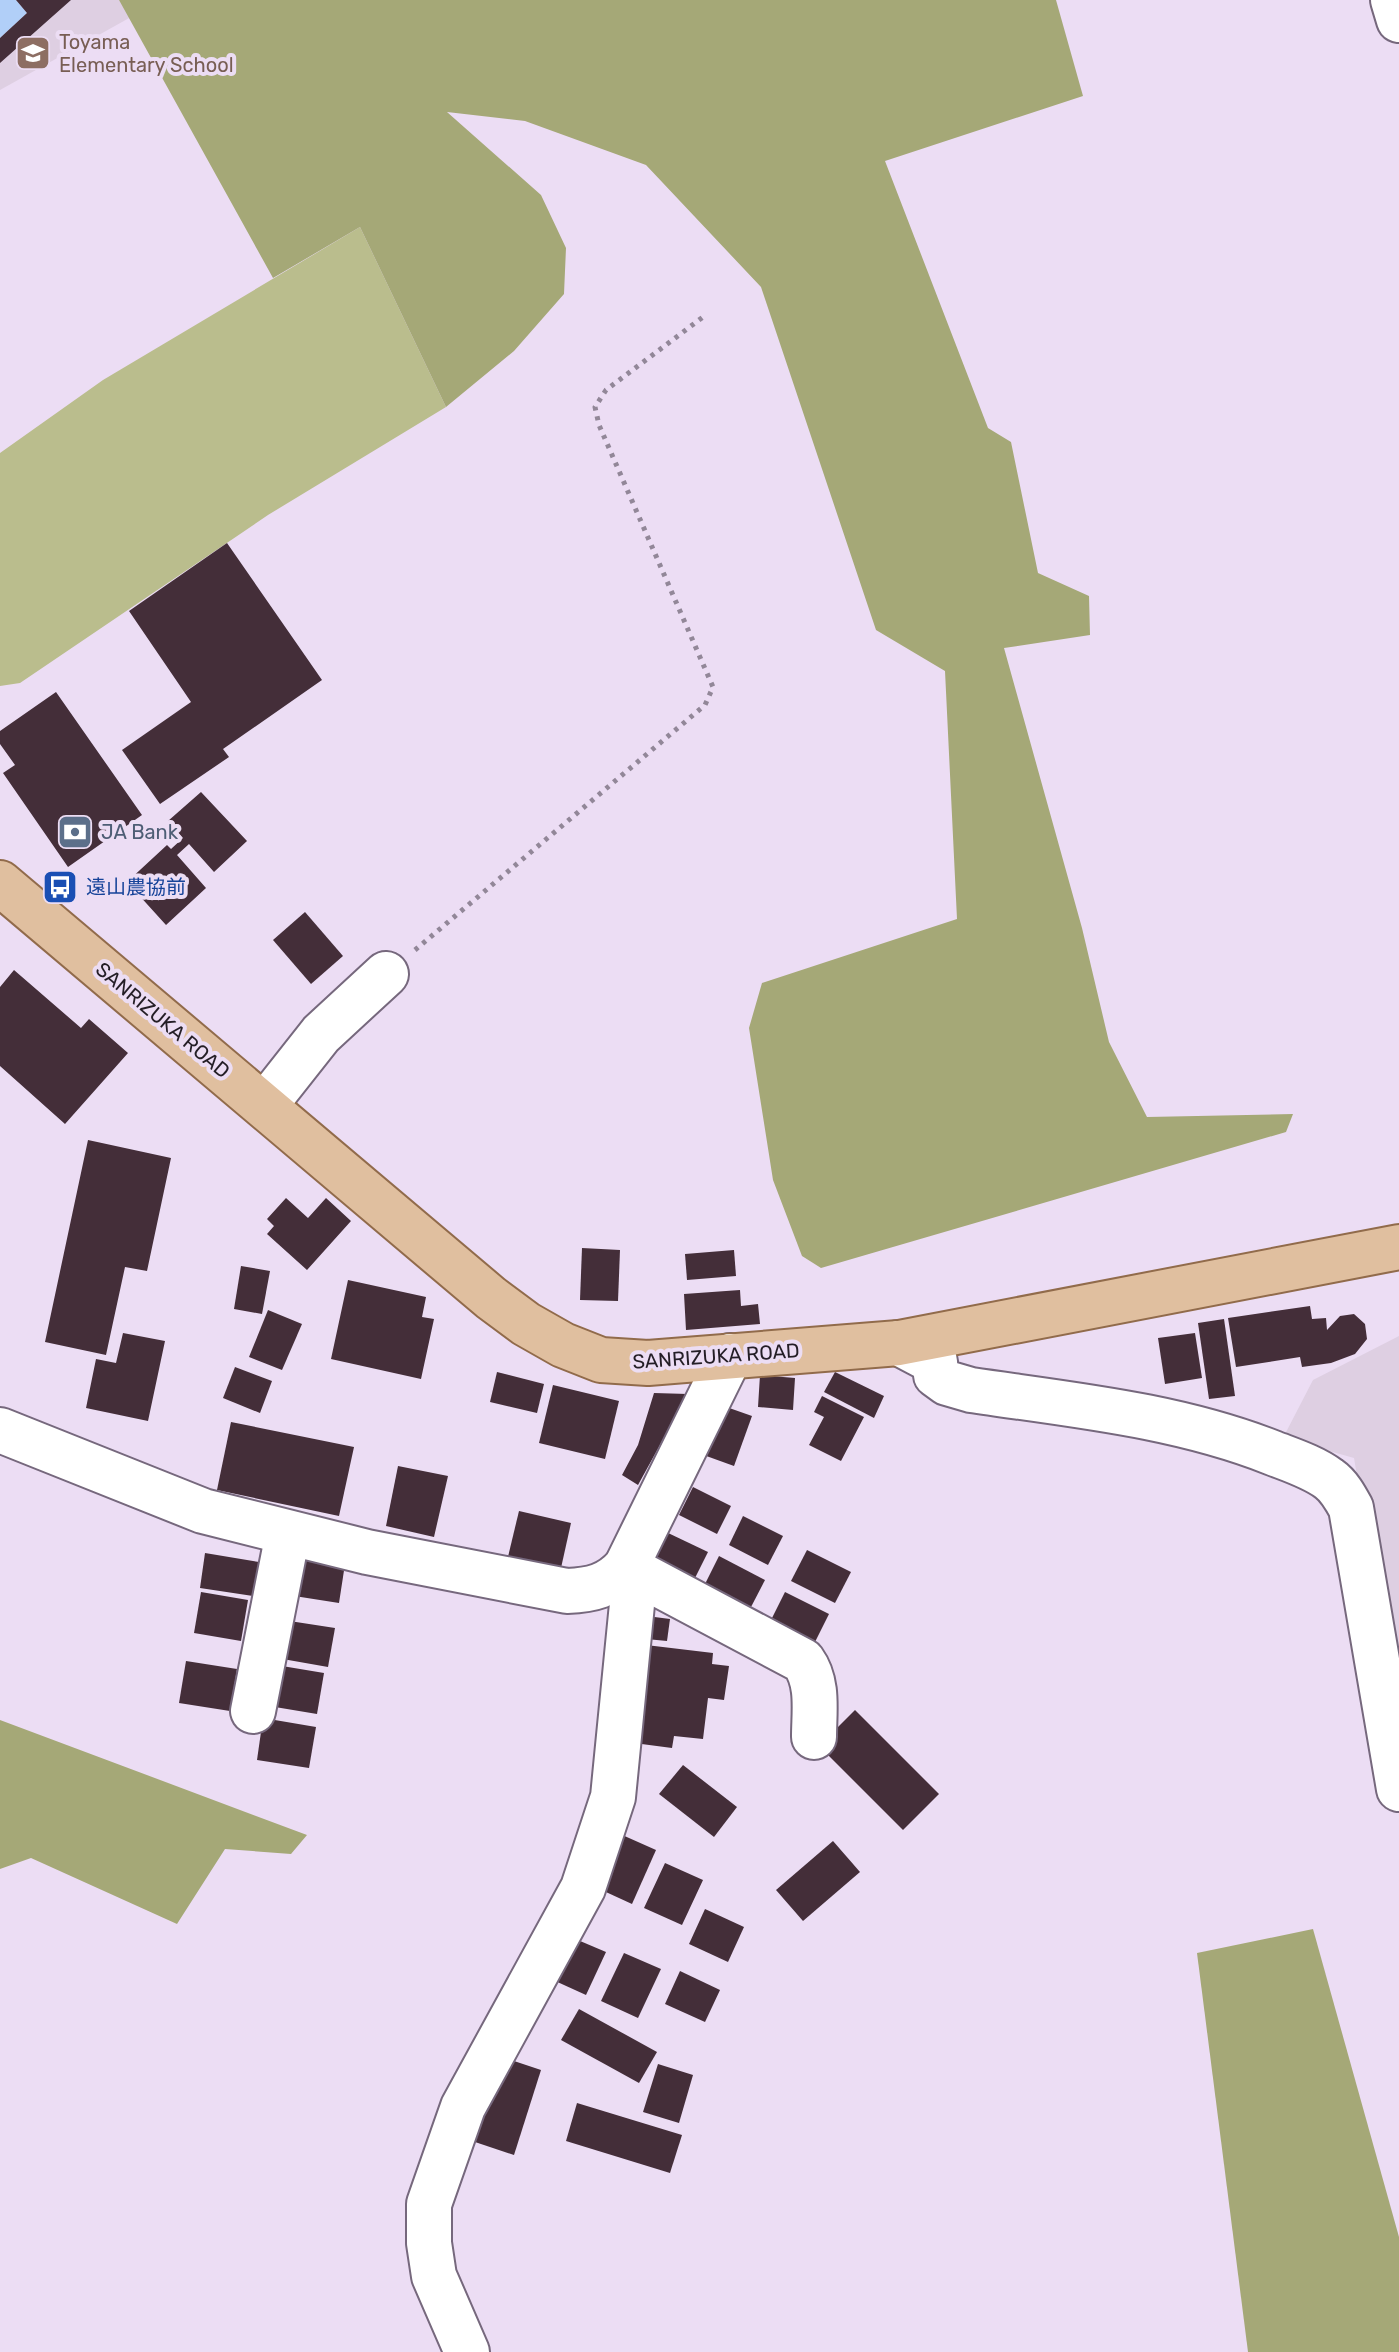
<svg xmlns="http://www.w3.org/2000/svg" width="1399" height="2352" font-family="Rubik,'Noto Sans JP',sans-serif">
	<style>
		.education { fill: #decfe2 }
		.green { fill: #babd8d }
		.forest { fill: #a5a877 }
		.water { fill: #b1cff8 }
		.building { fill: #442e39 }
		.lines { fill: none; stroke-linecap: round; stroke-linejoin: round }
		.minor-casing { stroke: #76687d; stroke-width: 48 }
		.major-casing { stroke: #916b4b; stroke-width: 48 }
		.path { stroke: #928798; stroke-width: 5; stroke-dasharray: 4 6; stroke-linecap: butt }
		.minor { stroke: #fff; stroke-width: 44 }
		.major { stroke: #e0bf9f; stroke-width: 44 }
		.labels { text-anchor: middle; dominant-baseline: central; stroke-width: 8; stroke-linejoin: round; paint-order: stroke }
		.education-label { font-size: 20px; fill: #785e54; stroke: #ecddf4; text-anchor: start }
		.service-label { font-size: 20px; fill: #4e5e75; stroke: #ecddf4; text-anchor: start }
		.transit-label { font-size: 20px; fill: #164399; stroke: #ecddf4; text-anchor: start }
		.street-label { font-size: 20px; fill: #241e26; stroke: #ecddf4 }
	</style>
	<rect width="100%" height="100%" fill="#ecddf4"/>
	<g class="education">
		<polygon points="0,0 119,0 131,17 0,90"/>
		<polygon points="1399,1336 1399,1729 1354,1458 1283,1438 1313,1380"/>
	</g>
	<polygon class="green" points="360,227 446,407 268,515 20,683 0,686 0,453 103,380"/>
	<g class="forest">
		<polygon points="119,0 1056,0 1083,96 885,161 988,428 1011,442 1038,573 1089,596 1090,635 1004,648 1082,928 1109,1042 1147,1117 1293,1114 1286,1132 821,1268 802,1256 773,1180 749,1028 762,983 957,919 945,671 876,630 761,287 646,165 525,121 447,112 541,195 566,248 564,294 514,351 446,407 360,227 273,278"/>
		<polygon points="0,1720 307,1835 291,1854 225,1849 177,1924 31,1858 0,1869"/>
		<polygon points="1313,1929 1399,2237 1399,2352 1248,2352 1197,1953"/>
	</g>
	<polygon class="water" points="0,0 16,0 27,13 0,38"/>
	<g class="building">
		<polygon points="16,0 71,0 0,63 0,38 27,13"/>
		<polygon points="227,543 322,680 223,749 229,757 160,804 122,750 191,702 129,611"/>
		<polygon points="56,692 142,815 68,867 3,773 15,765 0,744 0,731"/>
		<polygon points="201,792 247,841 214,872 189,844 177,855 206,888 166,925 127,882 167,845 171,849 183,838 168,821"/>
		<polygon points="305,912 343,956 311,984 273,940"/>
		<polygon points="14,970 81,1028 89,1019 128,1053 65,1124 0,1066 0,987"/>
		<polygon points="88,1140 171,1158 147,1271 125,1267 106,1355 45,1342"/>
		<polygon points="286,1198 308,1218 326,1198 351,1221 307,1270 267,1234 274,1226 267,1219"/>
		<polygon points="582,1248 620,1250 618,1301 580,1300"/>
		<polygon points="734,1250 736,1276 687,1280 685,1254"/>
		<polygon points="241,1266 270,1271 262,1314 234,1309"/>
		<polygon points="348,1280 426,1297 422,1317 434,1319 421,1379 331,1359"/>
		<polygon points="740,1290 741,1306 758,1304 760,1324 686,1330 684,1294"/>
		<polygon points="1310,1306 1312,1319 1326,1318 1327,1330 1340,1316 1354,1314 1365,1324 1367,1339 1355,1354 1331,1363 1302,1367 1300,1357 1236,1367 1228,1318"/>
		<polygon points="268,1310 302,1324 282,1370 249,1357"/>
		<polygon points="1224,1319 1235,1396 1209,1399 1198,1323"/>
		<polygon points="123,1333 165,1341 148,1421 86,1408 96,1359 116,1363"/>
		<polygon points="1195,1333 1202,1378 1165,1384 1158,1338"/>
		<polygon points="235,1367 272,1381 260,1413 223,1398"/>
		<polygon points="497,1372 544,1384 537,1413 490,1402"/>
		<polygon points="835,1372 884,1396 874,1418 824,1392"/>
		<polygon points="760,1375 795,1378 793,1410 758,1407"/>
		<polygon points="553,1385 619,1401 605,1459 539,1443"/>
		<polygon points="654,1393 688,1394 638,1485 622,1475 638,1445"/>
		<polygon points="822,1396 864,1417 841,1461 809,1445 824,1417 814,1412"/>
		<polygon points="715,1403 752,1416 734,1466 698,1453"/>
		<polygon points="231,1422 354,1447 339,1516 217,1490"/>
		<polygon points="398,1466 448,1476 434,1537 386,1526"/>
		<polygon points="693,1487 731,1506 717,1534 679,1515"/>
		<polygon points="519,1511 571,1523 559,1577 506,1565"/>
		<polygon points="743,1516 783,1536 768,1565 729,1545"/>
		<polygon points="666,1532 708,1552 694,1580 652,1559"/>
		<polygon points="807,1550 851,1572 835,1603 791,1581"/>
		<polygon points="205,1553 259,1562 253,1596 200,1588"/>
		<polygon points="294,1555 345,1564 339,1603 288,1595"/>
		<polygon points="719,1556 765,1580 751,1607 705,1584"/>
		<polygon points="201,1592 248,1600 241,1641 194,1633"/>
		<polygon points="785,1592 829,1614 814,1644 770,1622"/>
		<polygon points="639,1615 670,1619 667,1641 636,1638"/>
		<polygon points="283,1620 335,1628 328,1667 277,1658"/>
		<polygon points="646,1645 713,1653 712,1664 729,1666 724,1700 708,1698 703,1739 674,1736 672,1748 634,1743"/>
		<polygon points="186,1661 237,1669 230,1711 179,1703"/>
		<polygon points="276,1665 324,1673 317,1714 269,1706"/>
		<polygon points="855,1710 939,1794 903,1830 819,1746"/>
		<polygon points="263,1718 316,1727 309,1768 257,1760"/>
		<polygon points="683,1765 737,1807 714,1837 659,1794"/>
		<polygon points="620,1834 656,1850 632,1904 595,1887"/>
		<polygon points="833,1841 860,1872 803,1921 776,1890"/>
		<polygon points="665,1863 703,1880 682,1925 644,1908"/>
		<polygon points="705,1909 744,1927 728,1962 689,1944"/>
		<polygon points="573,1938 606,1952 586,1995 553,1980"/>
		<polygon points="624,1953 661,1969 638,2018 601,2001"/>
		<polygon points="680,1971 720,1990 705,2022 665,2004"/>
		<polygon points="579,2009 657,2052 639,2083 561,2040"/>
		<polygon points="502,2057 541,2070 514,2155 475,2142"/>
		<polygon points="658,2064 693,2075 679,2123 643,2112"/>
		<polygon points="577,2103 682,2135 670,2173 566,2141"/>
	</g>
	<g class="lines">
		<g class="minor-casing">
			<g id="minor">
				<polyline points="1393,0 1399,20"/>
				<polyline points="265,1105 321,1034 386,974"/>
				<path d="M 899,1343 L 935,1362 L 936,1375 L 947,1383 L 971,1390 C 1073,1405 1177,1415 1273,1453 C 1291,1460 1313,1467 1329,1479 C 1339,1486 1345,1497 1351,1508 L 1399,1789"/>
				<path d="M 0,1430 L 203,1511 L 367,1552 L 567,1591 C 592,1590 609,1586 626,1567 L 730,1356"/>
				<path d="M 626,1567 L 803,1661 C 819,1683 814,1711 814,1737"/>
				<polyline points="253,1711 288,1533"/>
				<polyline points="467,2352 434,2276 429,2243 429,2204 463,2107 583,1888 613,1797 633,1594 626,1567"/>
			</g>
		</g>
		<g class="major-casing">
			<polyline id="major" points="0,883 491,1298 526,1324 563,1345 601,1360 648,1363 899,1343 1399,1247"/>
		</g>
		<polyline class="path" points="415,950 705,705 713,687 599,425 595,407 606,390 703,317"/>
		<use href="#minor" class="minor"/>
		<use href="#major" class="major"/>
	</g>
	<defs>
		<g id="school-square" transform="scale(1.8)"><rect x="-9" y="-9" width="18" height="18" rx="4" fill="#8d6e63" stroke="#ecddf4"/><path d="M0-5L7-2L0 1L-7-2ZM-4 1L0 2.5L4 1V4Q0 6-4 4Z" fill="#fff"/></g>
		<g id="bank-square" transform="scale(1.8)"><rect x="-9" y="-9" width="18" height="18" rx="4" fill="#5c6f8a" stroke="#ecddf4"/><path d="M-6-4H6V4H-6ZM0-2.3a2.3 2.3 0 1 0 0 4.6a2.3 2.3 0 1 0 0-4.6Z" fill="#fff"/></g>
		<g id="bus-square" transform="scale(1.8)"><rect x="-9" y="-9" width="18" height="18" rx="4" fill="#1a4fb4" stroke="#ecddf4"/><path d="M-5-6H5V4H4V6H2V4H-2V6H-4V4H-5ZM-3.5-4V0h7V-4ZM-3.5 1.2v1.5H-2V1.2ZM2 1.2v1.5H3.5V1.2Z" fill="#fff"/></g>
	</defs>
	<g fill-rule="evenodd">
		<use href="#school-square" x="33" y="53"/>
		<use href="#bank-square" x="75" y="832"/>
		<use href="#bus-square" x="60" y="887"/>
	</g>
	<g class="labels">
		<g class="education-label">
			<text x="59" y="42">Toyama<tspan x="59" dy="23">Elementary School</tspan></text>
		</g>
		<g class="service-label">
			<text x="101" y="832">JA Bank</text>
		</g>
		<g class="transit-label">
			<text x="86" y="887">遠山農協前</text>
		</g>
		<g class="street-label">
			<text transform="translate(163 1020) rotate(40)">SANRIZUKA ROAD</text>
			<text transform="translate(716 1356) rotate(-4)">SANRIZUKA ROAD</text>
		</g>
	</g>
</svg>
